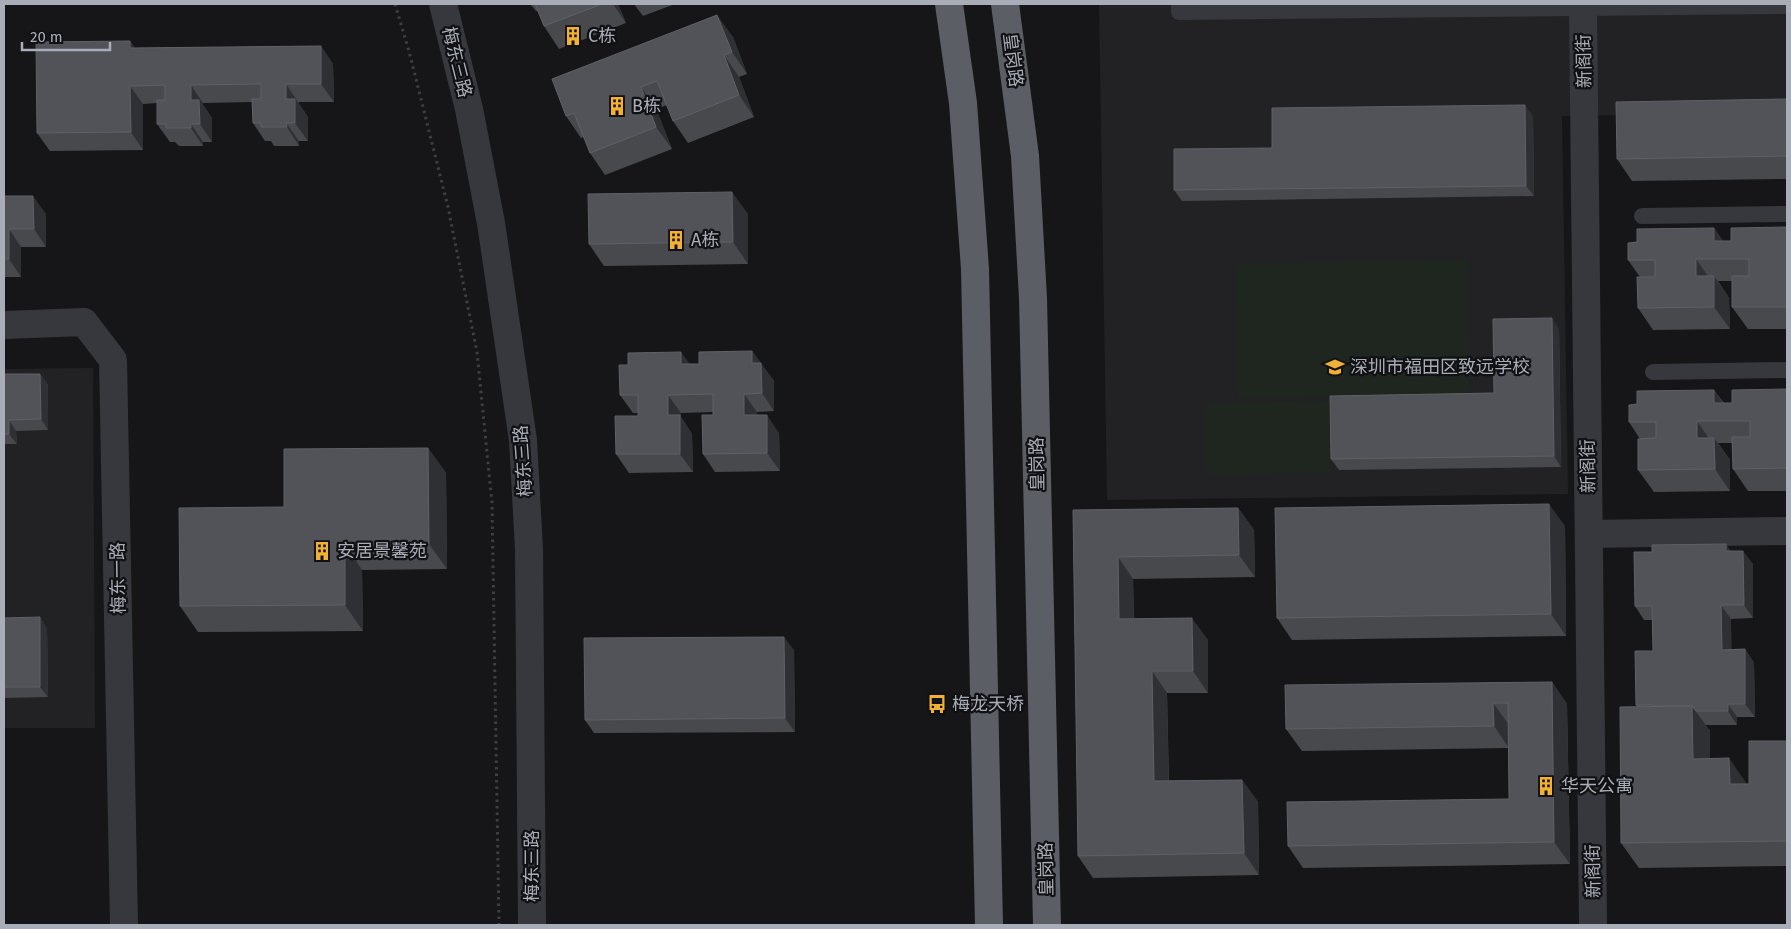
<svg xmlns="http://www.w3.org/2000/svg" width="1791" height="929" font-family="'Fira Sans','Noto Sans SC',sans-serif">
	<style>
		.built { fill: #222225 }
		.green { fill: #1e261f }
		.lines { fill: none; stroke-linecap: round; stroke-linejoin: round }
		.path { stroke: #3d3f44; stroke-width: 3; stroke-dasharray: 2.5 4; stroke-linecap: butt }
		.service { stroke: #37383d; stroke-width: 16 }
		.minor { stroke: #37383d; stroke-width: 28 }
		.tertiary { stroke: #37383d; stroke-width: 28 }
		.trunk { stroke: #5b5e65; stroke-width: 28 }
		.wall { fill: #47494d }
		.shaded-wall { fill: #2f3033 }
		.building { fill: #525359; stroke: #5f6168 }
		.labels { text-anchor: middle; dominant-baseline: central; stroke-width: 4.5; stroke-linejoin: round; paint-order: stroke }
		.poi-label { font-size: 18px; fill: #a8adb8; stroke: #111113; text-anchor: start }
		.street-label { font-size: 18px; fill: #a8adb8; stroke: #111113 }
	</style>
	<rect width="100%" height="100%" fill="#161618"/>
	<g class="built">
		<polygon points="1099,4 1787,4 1787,113 1562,116 1568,494 1107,500"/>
		<polygon points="93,368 95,728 4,728 4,369"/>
	</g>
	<g class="green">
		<polygon points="1468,260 1470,395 1238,398 1236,263"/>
		<polygon points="1329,401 1330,473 1206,475 1205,403"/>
	</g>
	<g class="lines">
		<polyline class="path" points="395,4 409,51 448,207 477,352 492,503 499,925"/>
		<g class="service">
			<polyline points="1179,4 1179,12 1787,6"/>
			<polyline points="1642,216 1787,214"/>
			<polyline points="1653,372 1787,370"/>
		</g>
		<g class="minor">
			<polyline points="1583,8 1593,925"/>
			<polyline points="1589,534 1787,531"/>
		</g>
		<g class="tertiary">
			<polyline points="443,4 469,109 491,223 523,440 529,549 532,925"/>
			<polyline points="4,325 84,322 113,360 124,925"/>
		</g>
		<g class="trunk">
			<polyline points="949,4 963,103 975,269 989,925"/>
			<polyline points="1005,4 1025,156 1033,298 1047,925"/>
		</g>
	</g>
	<g class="wall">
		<polygon points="530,4 618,4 626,23 559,49 544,26 538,11 536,11"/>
		<polygon points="634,4 675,4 643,16"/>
		<polygon points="733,37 747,74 739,77 754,117 688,143 673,121 667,105 656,109 672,149 605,175 590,153 584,137 581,138 566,116"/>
		<polygon points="130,41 135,48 321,46 333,64 334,102 299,102 299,104 308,117 308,141 299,141 299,146 274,146 271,141 265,141 253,123 252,102 203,103 203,105 212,118 212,142 203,142 203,146 179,146 175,142 170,142 157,124 157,103 143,104 143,150 50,151 37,133"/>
		<polygon points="1787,99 1787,179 1632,181 1617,159"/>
		<polygon points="1533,116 1534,196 1182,201 1174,190 1272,148"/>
		<polygon points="4,196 46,214 46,247 21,247 21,277 4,277"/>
		<polygon points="748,214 748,264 604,266 589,244"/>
		<polygon points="1787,227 1787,329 1748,329 1732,307 1732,281 1718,281 1729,298 1730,329 1653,330 1638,308 1640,277 1628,260 1637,242 1714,228 1723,241 1731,241"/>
		<polygon points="1559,329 1561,467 1339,470 1331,459 1494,393"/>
		<polygon points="752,351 774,381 774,411 757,412 757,415 779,433 780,471 715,472 703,454 713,415 713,412 681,413 681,417 692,434 693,472 629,473 616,454 638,416 638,413 633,413 620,395 690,364 699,364"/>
		<polygon points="4,374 40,374 48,385 48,430 16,431 17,444 4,444"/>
		<polygon points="1787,389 1787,491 1748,491 1733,469 1732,443 1718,443 1730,460 1730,491 1654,492 1638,470 1640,439 1629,422 1637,404 1714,390 1724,403 1732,403"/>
		<polygon points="428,448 446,473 447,569 362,570 363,631 198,632 180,606 284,507"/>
		<polygon points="1238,508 1254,530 1255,577 1133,579 1134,619 1208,640 1208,693 1167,693 1169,781 1242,780 1258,802 1259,875 1093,878 1078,856 1073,510"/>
		<polygon points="1565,526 1566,636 1292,640 1277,618"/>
		<polygon points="1731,551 1753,564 1753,618 1731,619 1731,649 1745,649 1754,663 1755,717 1737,717 1737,725 1705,725 1710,731 1710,759 1747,784 1749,784 1787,741 1787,866 1639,868 1621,843 1637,707 1636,705 1653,651 1653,620 1644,620 1635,606"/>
		<polygon points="4,618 47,628 48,697 4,698"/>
		<polygon points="794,650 795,732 594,733 585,720"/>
		<polygon points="1552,682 1567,704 1570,864 1303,868 1288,846 1509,799 1509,748 1302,751 1286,729"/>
	</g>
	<g class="shaded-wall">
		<polygon points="613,4 618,4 626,23"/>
		<polygon points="717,15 733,37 747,74 732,52"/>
		<polygon points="130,41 142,59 130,48"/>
		<polygon points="321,46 333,64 334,102 321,84"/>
		<polygon points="724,55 739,77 754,117 739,95"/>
		<polygon points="286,84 308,117 308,141 295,123 286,99"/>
		<polygon points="191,85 203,103 203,105 212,118 212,142 200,124 191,100"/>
		<polygon points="130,86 143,104 143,150 131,132"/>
		<polygon points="641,87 656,109 672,149 656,127"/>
		<polygon points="1525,105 1533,116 1534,196 1526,186"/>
		<polygon points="286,123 299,141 299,146 287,127"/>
		<polygon points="191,124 203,142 203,146 191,128"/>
		<polygon points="732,192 748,214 748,264 733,242"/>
		<polygon points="33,196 46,214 46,247 34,229"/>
		<polygon points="1714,228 1729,250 1714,241"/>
		<polygon points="9,229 21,247 21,277 9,259"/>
		<polygon points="1696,259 1712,282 1696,276"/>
		<polygon points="1714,276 1729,298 1730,329 1714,307"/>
		<polygon points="1552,318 1559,329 1561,467 1554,456"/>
		<polygon points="752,351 774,381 774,411 762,393 752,363"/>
		<polygon points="681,352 694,370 681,364"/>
		<polygon points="40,374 48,385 48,430 41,419"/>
		<polygon points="1714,390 1729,412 1714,403"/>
		<polygon points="744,394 757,412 757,433 744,415"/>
		<polygon points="668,395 681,413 681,417 692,434 693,472 680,454 668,415"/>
		<polygon points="767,415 779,433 780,471 767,453"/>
		<polygon points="9,420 16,431 17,444 9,434"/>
		<polygon points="1697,421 1712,443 1697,438"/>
		<polygon points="1714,438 1730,460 1730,491 1715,469"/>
		<polygon points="428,448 446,473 447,569 429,544"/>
		<polygon points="1549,504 1565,526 1566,636 1551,614"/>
		<polygon points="1238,508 1254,530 1255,577 1239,555"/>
		<polygon points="345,544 362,570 363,631 345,605"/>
		<polygon points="1726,544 1735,557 1726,551"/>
		<polygon points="1743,551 1753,564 1753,618 1744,605"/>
		<polygon points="1118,557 1133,579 1134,641 1119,619"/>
		<polygon points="1721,605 1731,619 1732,663 1722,650"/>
		<polygon points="40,617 47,628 48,697 40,687"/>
		<polygon points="1192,618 1208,640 1208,693 1193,671"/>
		<polygon points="784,637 794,650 795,732 785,718"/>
		<polygon points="1745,649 1754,663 1755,717 1745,704"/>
		<polygon points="1152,671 1167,693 1169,803 1154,781"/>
		<polygon points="1552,682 1567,704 1570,864 1554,842"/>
		<polygon points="1493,703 1509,725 1509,748 1494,726"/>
		<polygon points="1728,704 1737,717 1737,725 1728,711"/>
		<polygon points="1692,706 1710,731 1710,784 1693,759"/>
		<polygon points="1729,758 1747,784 1730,784"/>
		<polygon points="1242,780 1258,802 1259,875 1244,853"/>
	</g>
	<g class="building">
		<polygon points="535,4 602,4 544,26"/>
		<polygon points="717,15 732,52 724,55 739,95 673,121 657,81 641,87 656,127 590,153 574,113 566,116 552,79"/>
		<polygon points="130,41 130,48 321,46 321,84 286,84 286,99 295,99 295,123 286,123 287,127 261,127 261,123 253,123 252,99 261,99 261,84 191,85 191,100 199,100 200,124 191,124 191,128 166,128 166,124 157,124 157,100 165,100 165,85 130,86 131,132 37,133 36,42"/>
		<polygon points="1787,99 1787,156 1617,159 1616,102"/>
		<polygon points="1525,105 1526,186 1174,190 1174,149 1272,148 1272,108"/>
		<polygon points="732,192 733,242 589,244 588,194"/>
		<polygon points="4,196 33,196 34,229 9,229 9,259 4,259"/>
		<polygon points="1787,227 1787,307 1732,307 1732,276 1749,276 1749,259 1696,259 1696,276 1714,276 1714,307 1638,308 1637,277 1655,277 1655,260 1628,260 1628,243 1637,242 1637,229 1714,228 1714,241 1731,241 1731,228"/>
		<polygon points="1552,318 1554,456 1331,459 1330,396 1494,393 1493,319"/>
		<polygon points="752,351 752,363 761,363 762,393 744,394 744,415 767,415 767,453 703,454 702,415 713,415 713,394 668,395 668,415 680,415 680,454 616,454 615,416 638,416 638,395 620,395 619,365 628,365 628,353 681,352 681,364 699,364 699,352"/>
		<polygon points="4,374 40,374 41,419 9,420 9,434 4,434"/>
		<polygon points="1787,389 1787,468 1733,469 1732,437 1750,437 1750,421 1697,421 1697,438 1714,438 1715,469 1638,470 1638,439 1656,438 1656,422 1629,422 1629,405 1637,404 1637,391 1714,390 1714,403 1732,403 1732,390"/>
		<polygon points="428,448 429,544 345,544 345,605 180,606 179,508 284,507 284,449"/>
		<polygon points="1549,504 1551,614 1277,618 1275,508"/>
		<polygon points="1238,508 1239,555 1118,557 1119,619 1192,618 1193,671 1152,671 1154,781 1242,780 1244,853 1078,856 1073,510"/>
		<polygon points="1726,544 1726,551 1743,551 1744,605 1721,605 1722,650 1745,649 1745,704 1728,704 1728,711 1696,711 1692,706 1654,706 1654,705 1636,705 1635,651 1653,651 1652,606 1635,606 1634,552 1652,552 1652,545"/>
		<polygon points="40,617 40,687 4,687 4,618"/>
		<polygon points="784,637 785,718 585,720 584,638"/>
		<polygon points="1552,682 1554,842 1288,846 1287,802 1509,799 1508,703 1493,703 1494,726 1286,729 1285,685"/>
		<polygon points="1692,706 1693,759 1729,758 1730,784 1749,784 1749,741 1787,741 1787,841 1621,843 1620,707"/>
	</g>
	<defs>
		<g id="building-bare" transform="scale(1.5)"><path d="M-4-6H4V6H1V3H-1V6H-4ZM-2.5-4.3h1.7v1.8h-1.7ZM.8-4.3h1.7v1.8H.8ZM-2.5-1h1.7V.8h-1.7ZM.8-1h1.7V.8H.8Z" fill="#f2b134" stroke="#111113" stroke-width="2.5" paint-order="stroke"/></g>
		<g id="school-bare" transform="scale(1.5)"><path d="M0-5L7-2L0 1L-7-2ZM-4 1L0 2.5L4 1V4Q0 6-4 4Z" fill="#f2b134" stroke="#111113" stroke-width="2.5" paint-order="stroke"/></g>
		<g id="bus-bare" transform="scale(1.5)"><path d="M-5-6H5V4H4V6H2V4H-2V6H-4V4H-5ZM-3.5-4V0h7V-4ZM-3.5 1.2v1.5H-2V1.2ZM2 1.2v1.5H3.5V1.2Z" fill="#f2b134" stroke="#111113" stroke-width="2.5" paint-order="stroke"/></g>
	</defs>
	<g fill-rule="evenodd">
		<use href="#building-bare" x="573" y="36"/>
		<use href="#building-bare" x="617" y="106"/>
		<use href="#building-bare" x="676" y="240"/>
		<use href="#school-bare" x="1335" y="367"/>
		<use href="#building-bare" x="322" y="551"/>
		<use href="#bus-bare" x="937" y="704"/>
		<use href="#building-bare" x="1546" y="786"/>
	</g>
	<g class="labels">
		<g class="poi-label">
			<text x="588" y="36">C栋</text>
			<text x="632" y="106">B栋</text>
			<text x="691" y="240">A栋</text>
			<text x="1350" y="367">深圳市福田区致远学校</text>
			<text x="337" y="551">安居景馨苑</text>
			<text x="952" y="704">梅龙天桥</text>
			<text x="1561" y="786">华天公寓</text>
		</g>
		<g class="street-label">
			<text transform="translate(1013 60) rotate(83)">皇岗路</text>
			<text transform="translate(1584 61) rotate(-91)">新阁街</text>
			<text transform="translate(457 62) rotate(76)">梅东三路</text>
			<text transform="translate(523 461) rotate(-94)">梅东三路</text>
			<text transform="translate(1037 464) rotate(-91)">皇岗路</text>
			<text transform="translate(1588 466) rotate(-91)">新阁街</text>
			<text transform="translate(118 578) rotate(-91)">梅东一路</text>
			<text transform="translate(532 866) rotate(-90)">梅东三路</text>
			<text transform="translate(1046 869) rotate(-91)">皇岗路</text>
			<text transform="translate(1593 871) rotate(-91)">新阁街</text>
		</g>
	</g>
	<rect width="1791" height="929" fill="none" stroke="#a8adb8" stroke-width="10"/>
	<path d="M22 42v8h88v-8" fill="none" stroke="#a8adb8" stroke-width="2.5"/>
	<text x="30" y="42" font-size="15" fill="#a8adb8" stroke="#111113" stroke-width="4" paint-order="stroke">20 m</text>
</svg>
